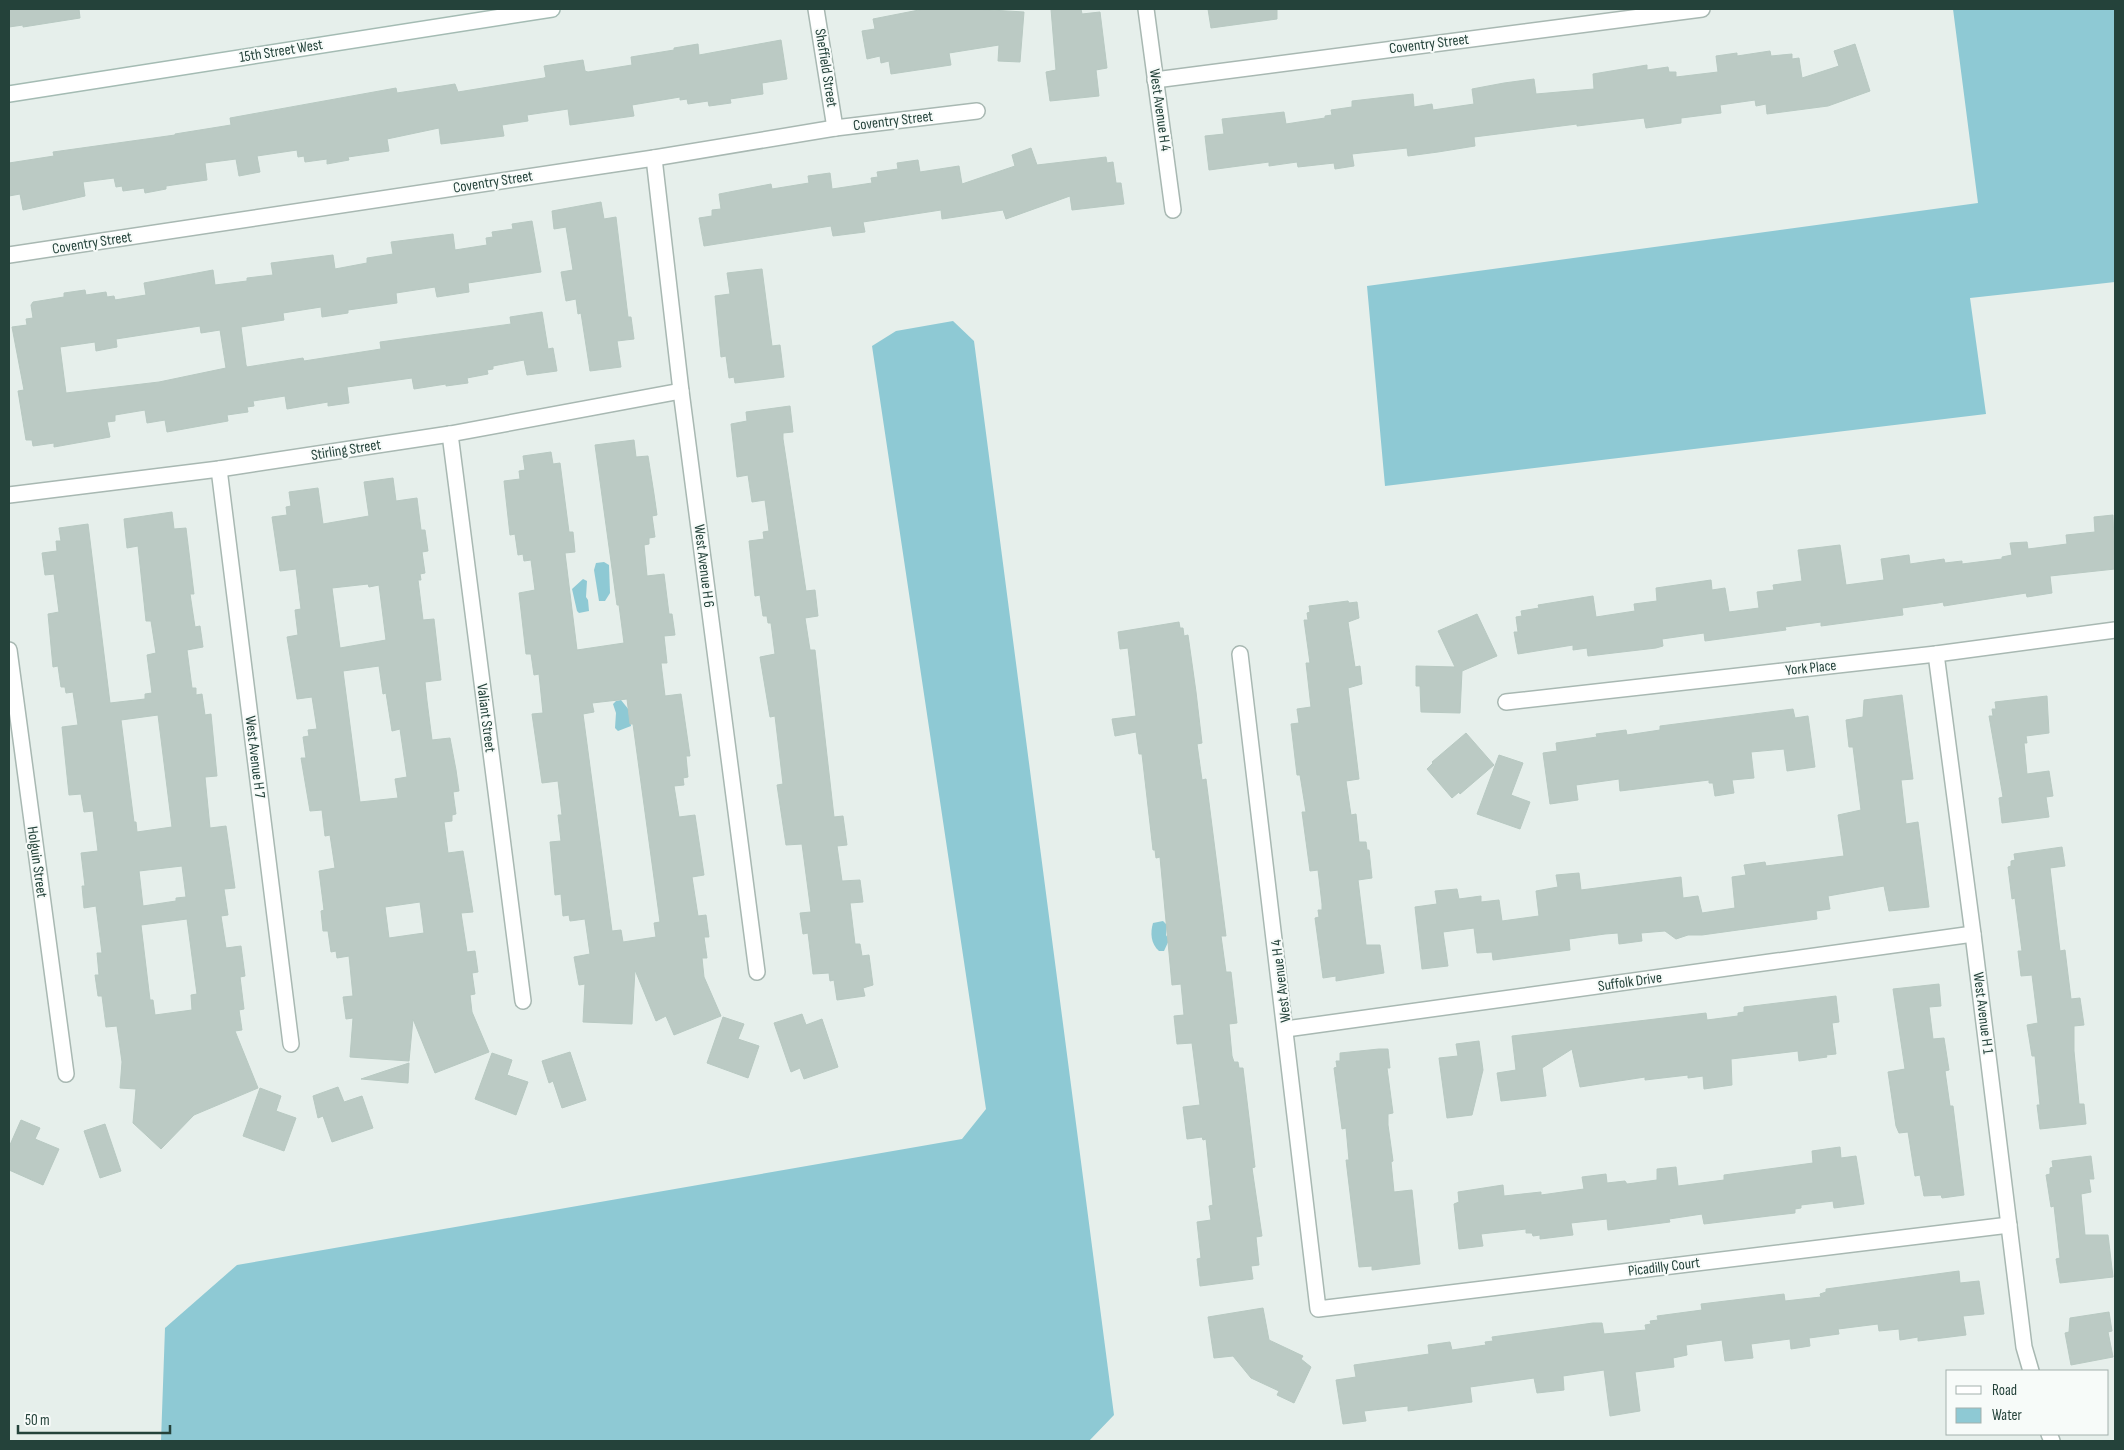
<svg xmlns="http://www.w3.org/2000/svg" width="2124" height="1450" font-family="'Sofia Sans Condensed',sans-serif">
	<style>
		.water { fill: #8ec9d4 }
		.building { fill: #bbcac4; stroke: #b8c9c2; fill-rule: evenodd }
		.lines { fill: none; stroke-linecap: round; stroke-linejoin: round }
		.street-casing { stroke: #a8b8b2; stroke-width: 18 }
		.secondary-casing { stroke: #a4bbb3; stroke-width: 18 }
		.street { stroke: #fff; stroke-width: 15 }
		.secondary { stroke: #fff; stroke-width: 15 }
		.labels { text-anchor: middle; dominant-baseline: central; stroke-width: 4; stroke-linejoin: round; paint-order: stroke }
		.street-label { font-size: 15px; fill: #24423a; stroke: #f7fbf9 }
	</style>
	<rect width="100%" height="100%" fill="#e6efeb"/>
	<g class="water">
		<polygon points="1953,9 2115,9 2115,282 1970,298 1986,414 1385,486 1367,286 1978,203"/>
		<polygon points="953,321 974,341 1114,1415 1089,1441 161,1441 165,1328 237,1265 962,1139 986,1109 872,346 896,331"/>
		<polygon points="604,562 609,565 610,593 605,601 599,601 594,570 596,563"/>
		<polygon points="583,579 587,581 586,597 588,600 589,611 579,613 577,611 572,589"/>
		<polygon points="621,700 629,710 631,726 618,731 615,728 616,713 613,704 616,701"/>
		<path d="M 1163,921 L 1167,925 L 1166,935 L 1169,940 L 1164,951 L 1159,951 C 1151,944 1150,933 1153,923 Z"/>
	</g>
	<g class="building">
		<polygon points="9,9 79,9 80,18 23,27 23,25 9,27"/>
		<polygon points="924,9 974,9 1024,12 1020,62 998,61 999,45 949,53 951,65 891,74 889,61 881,63 880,56 867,59 862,31 875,29 873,19"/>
		<polygon points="1051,9 1081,9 1082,14 1100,12 1107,68 1096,70 1099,96 1050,101 1046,72 1056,70"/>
		<polygon points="1208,9 1277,9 1277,19 1211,28"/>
		<polygon points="781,40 787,79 762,83 763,94 730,99 731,103 709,106 708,101 688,104 687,99 680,100 680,97 632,105 634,116 570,125 568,109 527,115 528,121 502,125 504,136 441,144 439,128 387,139 389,151 348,157 349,160 327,164 327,159 305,162 304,156 298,157 297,150 257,156 260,172 239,176 236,159 205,163 207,180 166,186 166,189 145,193 144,188 123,191 122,186 116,187 114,178 83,182 85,196 23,210 20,194 9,196 9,163 54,156 53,152 175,135 175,134 231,125 230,118 396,88 397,93 455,84 458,92 544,78 546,77 544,66 583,60 585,71 588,72 632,65 631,57 674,50 674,48 698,44 699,55"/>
		<polygon points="1855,44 1870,91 1828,106 1767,114 1766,104 1756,106 1755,100 1720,105 1721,113 1681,118 1681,123 1646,128 1644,118 1577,126 1577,124 1474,137 1475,146 1438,152 1408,156 1407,148 1352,154 1354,166 1335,169 1334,163 1298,167 1297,162 1269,166 1269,162 1209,170 1205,136 1224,134 1222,119 1284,112 1286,124 1325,118 1325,116 1332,115 1331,110 1352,107 1352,101 1413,94 1414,107 1432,104 1433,110 1474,104 1472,89 1504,83 1534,79 1536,94 1594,89 1593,74 1647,65 1647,70 1668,67 1669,72 1676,72 1676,77 1718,72 1716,56 1737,53 1737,56 1770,51 1771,56 1792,54 1792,59 1799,58 1802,78 1839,66 1834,51"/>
		<polygon points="1031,148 1037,165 1106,157 1107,163 1113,162 1116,183 1121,183 1124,204 1072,210 1070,196 1006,219 1003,210 942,219 941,210 863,222 865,232 833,236 831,226 704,246 699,218 712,216 712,210 721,209 719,194 771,184 772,189 809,183 808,176 830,173 832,189 872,183 871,178 878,177 877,172 898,169 897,163 918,160 920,172 959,166 962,184 1015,166 1012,155"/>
		<polygon points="601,202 604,219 616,217 628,317 631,317 634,339 617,341 621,367 590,371 581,313 578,314 576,299 566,301 561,272 573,270 566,227 554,229 552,211"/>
		<path d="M 532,221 L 541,272 L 468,283 L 469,292 L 437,297 L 435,287 L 396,293 L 397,303 L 348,310 L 348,313 L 322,317 L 321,307 L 283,313 L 284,320 L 241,327 L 246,365 L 247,367 L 303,358 L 304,361 L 381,349 L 380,342 L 511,324 L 510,317 L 542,312 L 548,349 L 553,348 L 557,371 L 527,375 L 524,360 L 493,366 L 493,369 L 487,370 L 488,374 L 467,378 L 468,383 L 446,386 L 446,384 L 414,389 L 412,378 L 347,387 L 349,403 L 328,406 L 328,402 L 287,409 L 285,396 L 253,401 L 254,406 L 247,407 L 248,412 L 227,415 L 228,421 L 167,432 L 165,420 L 147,423 L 145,410 L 115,415 L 115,421 L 107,422 L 110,437 L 54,447 L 54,443 L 33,446 L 32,440 L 26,440 L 18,391 L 24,390 L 12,327 L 27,325 L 26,319 L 33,318 L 31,305 L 33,302 L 64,297 L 64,293 L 85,290 L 86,295 L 106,292 L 107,297 L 114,296 L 115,300 L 146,295 L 144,283 L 213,270 L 215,285 L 247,281 L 247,278 L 273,275 L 271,263 L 333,255 L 335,269 L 367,263 L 367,258 L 393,254 L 391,242 L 453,234 L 455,250 L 487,245 L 486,238 L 493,237 L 492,232 L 513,229 L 512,224 ZM 200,326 L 201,333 L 220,330 L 226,368 L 159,382 L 66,393 L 60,347 L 95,342 L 96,351 L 117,347 L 116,339 Z"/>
		<polygon points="762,269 772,346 780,345 784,377 735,383 734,377 729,378 726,356 721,357 715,296 730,294 727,273"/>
		<polygon points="790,406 793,432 783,433 783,439 806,591 815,590 818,616 805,618 810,650 815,650 834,817 843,816 847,845 837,846 842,881 860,880 863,902 850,903 855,944 860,944 862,956 869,955 873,985 863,988 865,996 837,1000 834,980 830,981 829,973 813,974 808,933 803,934 800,913 811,912 802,844 786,845 777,785 783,784 775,716 770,717 760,657 775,654 771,623 768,623 767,616 763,616 760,595 755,596 749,541 764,539 763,532 769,531 765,500 752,502 748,475 737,477 731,424 747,421 746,412"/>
		<path d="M 634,440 L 636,457 L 648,456 L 654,494 L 657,515 L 652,516 L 655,537 L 649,538 L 649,544 L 644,545 L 647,576 L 664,574 L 669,614 L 672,614 L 675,635 L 664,636 L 667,663 L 661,663 L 665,696 L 681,694 L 690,756 L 686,756 L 688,777 L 683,778 L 684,785 L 674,786 L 679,817 L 695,815 L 704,875 L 692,877 L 698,916 L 706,915 L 709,937 L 704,937 L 707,958 L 702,958 L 704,977 L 721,1016 L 674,1035 L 666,1016 L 656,1021 L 635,970 L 632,1024 L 583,1022 L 585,984 L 579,985 L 574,957 L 590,954 L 585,919 L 570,921 L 569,915 L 563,916 L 561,894 L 555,895 L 550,842 L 561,841 L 558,815 L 562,815 L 558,781 L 542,783 L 532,714 L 543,713 L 539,674 L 534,675 L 531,654 L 526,654 L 519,593 L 535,590 L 531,560 L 524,561 L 523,554 L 518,555 L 515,534 L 510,535 L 504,481 L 520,479 L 519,471 L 525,470 L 523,456 L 551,452 L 553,464 L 560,463 L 569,532 L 573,532 L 575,552 L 565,553 L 577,650 L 624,643 L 619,605 L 617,605 L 595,445 ZM 627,699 L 630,724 L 633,724 L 660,922 L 654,923 L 656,937 L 623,942 L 621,930 L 612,931 L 583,714 L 594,712 L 592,703 Z"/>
		<path d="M 393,478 L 396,501 L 417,498 L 421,530 L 425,530 L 428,551 L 422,552 L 425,573 L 420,574 L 421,580 L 418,580 L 423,620 L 434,619 L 441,680 L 425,682 L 427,701 L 432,740 L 450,738 L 456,770 L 459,791 L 453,792 L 456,814 L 452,815 L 452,821 L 444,822 L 448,853 L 463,851 L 473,912 L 461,913 L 467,952 L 475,951 L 478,972 L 472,973 L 475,994 L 470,995 L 472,1012 L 489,1052 L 435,1073 L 413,1019 L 409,1061 L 350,1057 L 353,1018 L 346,1019 L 343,997 L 353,996 L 349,956 L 337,958 L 336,951 L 331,952 L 328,931 L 323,931 L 321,911 L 324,910 L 319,871 L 335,868 L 330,835 L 325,836 L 322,810 L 310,811 L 301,758 L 306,758 L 303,737 L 309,736 L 308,730 L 317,729 L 312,697 L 297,699 L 287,637 L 298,635 L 295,610 L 301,609 L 296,569 L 280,571 L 272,517 L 287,515 L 286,507 L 291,506 L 289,492 L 318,488 L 323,524 L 369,516 L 364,482 ZM 368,584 L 369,587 L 379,585 L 386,640 L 340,648 L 332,588 ZM 379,666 L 383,694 L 386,693 L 392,731 L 400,729 L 407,777 L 395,779 L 398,798 L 360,802 L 343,671 ZM 420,902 L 424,933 L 389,938 L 385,907 Z"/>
		<path d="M 172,512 L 174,529 L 186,528 L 194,594 L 190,594 L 195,627 L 200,626 L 203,647 L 187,650 L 192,688 L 196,688 L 196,695 L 202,694 L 205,715 L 211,714 L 217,776 L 205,777 L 210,828 L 226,826 L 235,888 L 224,889 L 228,915 L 221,916 L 226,948 L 241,946 L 245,976 L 240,977 L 244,1009 L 239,1010 L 242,1030 L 235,1031 L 258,1088 L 194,1115 L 161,1149 L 133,1123 L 136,1089 L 120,1088 L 122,1062 L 117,1026 L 106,1027 L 102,996 L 98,996 L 95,975 L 99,975 L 97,953 L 102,953 L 96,906 L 84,908 L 82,886 L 85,886 L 81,853 L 98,851 L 93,811 L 84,812 L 81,794 L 69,795 L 62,727 L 78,725 L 73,692 L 66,693 L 65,687 L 61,687 L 58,666 L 53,667 L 48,614 L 59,612 L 54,574 L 45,575 L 42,553 L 57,551 L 56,541 L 61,541 L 59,528 L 88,524 L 110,703 L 145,699 L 145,694 L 152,693 L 147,655 L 156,653 L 151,621 L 146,621 L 138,546 L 127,548 L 124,519 ZM 158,715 L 172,827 L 137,832 L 136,822 L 134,822 L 121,720 ZM 182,866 L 186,897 L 176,898 L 176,901 L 143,906 L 139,871 ZM 187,919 L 197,994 L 191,995 L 192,1010 L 155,1015 L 153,1000 L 150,1000 L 141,925 Z"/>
		<polygon points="2113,515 2115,569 2050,576 2052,593 2027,597 2026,593 1944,606 1943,602 1938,603 1902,608 1903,615 1821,626 1821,622 1785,627 1786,630 1705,641 1704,633 1662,639 1663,646 1656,648 1588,656 1587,648 1573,650 1573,645 1518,654 1514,632 1518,632 1516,617 1522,616 1521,611 1539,608 1538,605 1593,596 1596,617 1635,611 1634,604 1657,601 1656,588 1711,580 1712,590 1725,588 1729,612 1759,608 1757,592 1774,590 1773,585 1802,581 1798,550 1840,545 1846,585 1884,580 1881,559 1909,555 1910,564 1944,559 1945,563 1962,561 1962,564 2002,559 2002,557 2012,555 2010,543 2027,542 2028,549 2067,544 2066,535 2095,532 2094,517"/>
		<polygon points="1348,601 1349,603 1357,602 1359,618 1348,622 1355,667 1360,666 1362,684 1348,688 1359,779 1346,781 1351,815 1356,814 1359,842 1366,842 1367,850 1369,850 1372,878 1358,880 1366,945 1380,945 1384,973 1336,981 1336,976 1323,978 1315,918 1319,917 1318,910 1322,910 1322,904 1318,870 1310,871 1302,812 1306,812 1300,775 1297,775 1291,724 1299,723 1297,709 1311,707 1306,663 1310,663 1304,620 1308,620 1307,613 1310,612 1309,606"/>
		<polygon points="1477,614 1497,656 1462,671 1460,713 1421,712 1420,686 1416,686 1416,666 1455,667 1438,631"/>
		<polygon points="1179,622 1180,628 1183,628 1184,636 1188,635 1196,692 1202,743 1197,744 1202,780 1206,779 1226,936 1221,936 1226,972 1231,972 1237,1023 1229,1024 1232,1056 1234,1062 1238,1062 1239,1068 1243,1068 1255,1167 1252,1168 1262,1236 1256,1237 1259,1265 1251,1266 1253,1279 1200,1286 1197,1259 1201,1258 1197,1222 1211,1220 1209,1206 1213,1205 1206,1139 1203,1140 1202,1137 1187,1139 1183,1107 1200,1105 1192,1043 1177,1044 1174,1016 1184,1015 1181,984 1172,985 1160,857 1156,858 1155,850 1153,850 1142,754 1139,754 1136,732 1115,736 1112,719 1136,716 1128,648 1120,649 1118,632"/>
		<polygon points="1902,695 1913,779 1901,780 1906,824 1918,822 1929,907 1889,911 1884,886 1828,896 1830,909 1816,911 1817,919 1702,935 1688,935 1676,939 1665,931 1641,933 1642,941 1619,944 1618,933 1605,934 1569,939 1570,950 1493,960 1492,952 1477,953 1474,928 1443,932 1448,966 1422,969 1415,907 1437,904 1435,891 1457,889 1459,899 1481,896 1481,902 1499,900 1502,921 1539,916 1536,891 1558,887 1556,875 1579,873 1581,890 1681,877 1683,898 1698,896 1702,913 1735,908 1732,877 1746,875 1744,865 1765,862 1766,866 1844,856 1838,815 1861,810 1853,747 1849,747 1846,720 1863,717 1864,700"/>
		<polygon points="2047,696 2049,733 2026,736 2027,743 2024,743 2027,774 2049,771 2053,796 2046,797 2049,817 2002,823 1999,798 2003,797 1989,716 1993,716 1992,709 1996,709 1995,702"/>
		<polygon points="1793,709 1795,718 1808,716 1815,767 1787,771 1784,749 1751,752 1754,778 1732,780 1734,793 1715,796 1713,783 1709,783 1709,780 1620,791 1619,779 1576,785 1578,800 1550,804 1543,753 1557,751 1556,743 1597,737 1596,734 1626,730 1627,735 1660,730 1660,726"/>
		<polygon points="1466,733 1494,765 1460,794 1459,792 1452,798 1427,769 1433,763 1432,762"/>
		<polygon points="1499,755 1523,763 1511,795 1530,802 1520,829 1477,814"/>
		<polygon points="2062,847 2065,866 2050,868 2060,951 2065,950 2071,999 2080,998 2084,1025 2074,1026 2074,1051 2079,1104 2084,1104 2086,1124 2040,1129 2037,1105 2040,1105 2035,1056 2032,1056 2027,1025 2038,1023 2032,975 2021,976 2018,951 2022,951 2015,898 2012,899 2008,867 2011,866 2011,861 2015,860 2014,854"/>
		<polygon points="1939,984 1941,1006 1929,1007 1933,1039 1944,1038 1949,1070 1945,1071 1950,1106 1953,1106 1964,1195 1942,1198 1941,1195 1924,1196 1920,1175 1915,1176 1908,1132 1899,1133 1896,1126 1888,1072 1905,1069 1893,989"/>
		<polygon points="1836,996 1839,1022 1832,1023 1836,1054 1826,1055 1827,1057 1799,1061 1798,1051 1731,1059 1732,1085 1704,1089 1703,1076 1688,1078 1688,1075 1645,1080 1645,1077 1580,1087 1572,1049 1542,1068 1546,1096 1501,1101 1497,1073 1516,1070 1512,1036 1706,1013 1707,1020 1738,1016 1738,1013 1744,1012 1744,1007"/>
		<polygon points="802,1014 806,1025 822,1019 838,1067 804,1079 800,1068 791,1072 774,1023"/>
		<polygon points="723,1017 744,1024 738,1039 759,1046 748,1078 707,1063"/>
		<polygon points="1479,1041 1483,1070 1472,1115 1447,1118 1439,1058 1458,1056 1456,1044"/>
		<polygon points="1379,1049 1388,1049 1390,1068 1387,1068 1393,1113 1388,1114 1388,1125 1393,1161 1391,1162 1394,1192 1412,1190 1420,1264 1372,1270 1372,1266 1359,1267 1346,1160 1349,1160 1346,1128 1342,1129 1334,1068 1337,1067 1336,1061 1340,1061 1340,1053"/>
		<polygon points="570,1052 586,1100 562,1108 553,1081 549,1083 542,1061"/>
		<polygon points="492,1053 512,1060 507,1075 528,1082 516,1115 475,1099"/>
		<polygon points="409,1063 408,1083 361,1079"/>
		<polygon points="338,1087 344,1102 362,1096 373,1128 332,1142 323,1116 318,1118 313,1096"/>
		<polygon points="260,1088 281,1096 276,1111 296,1118 284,1151 243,1136"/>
		<polygon points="21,1120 40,1128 35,1139 59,1149 43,1185 9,1170 9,1147"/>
		<polygon points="105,1124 121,1171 100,1178 84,1131"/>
		<polygon points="1840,1147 1841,1158 1856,1156 1864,1204 1834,1208 1833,1201 1801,1205 1801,1208 1795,1209 1795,1213 1769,1216 1704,1224 1702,1214 1669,1219 1670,1222 1608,1230 1607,1219 1571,1223 1573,1235 1540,1239 1540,1235 1533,1236 1532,1233 1526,1233 1526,1229 1481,1234 1483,1246 1459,1249 1454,1204 1459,1202 1458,1192 1503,1185 1504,1196 1541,1192 1541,1195 1584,1189 1582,1177 1606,1174 1607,1183 1625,1181 1627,1184 1657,1180 1657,1169 1676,1167 1678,1186 1724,1180 1724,1175 1813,1163 1812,1151"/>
		<polygon points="2091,1156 2094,1179 2089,1179 2091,1192 2081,1194 2085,1235 2108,1235 2113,1277 2060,1283 2056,1259 2060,1258 2054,1206 2051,1207 2046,1175 2050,1174 2050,1168 2053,1167 2052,1161"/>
		<polygon points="1959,1271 1960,1283 1979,1281 1984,1314 1963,1316 1966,1335 1918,1341 1918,1337 1900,1340 1899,1329 1879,1331 1878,1324 1838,1329 1839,1334 1809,1338 1810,1346 1791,1349 1790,1339 1751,1344 1753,1358 1725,1361 1722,1340 1686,1345 1687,1355 1673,1358 1674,1367 1635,1372 1640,1411 1610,1416 1604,1370 1563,1376 1564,1390 1537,1393 1534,1378 1470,1387 1472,1402 1408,1411 1408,1406 1364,1411 1366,1421 1343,1424 1336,1380 1356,1377 1354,1365 1429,1354 1428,1345 1450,1342 1452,1350 1486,1345 1485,1342 1493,1341 1492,1337 1593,1323 1602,1323 1604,1334 1646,1330 1645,1325 1651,1324 1650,1321 1658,1320 1657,1316 1702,1310 1701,1304 1784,1294 1785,1301 1821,1297 1820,1294 1826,1292 1826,1289"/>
		<polygon points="1263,1308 1269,1340 1303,1356 1301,1359 1311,1367 1294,1403 1277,1395 1279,1391 1251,1378 1233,1356 1214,1358 1208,1317"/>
		<polygon points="2109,1312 2112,1331 2108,1332 2113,1357 2071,1365 2065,1333 2069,1332 2070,1318"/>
	</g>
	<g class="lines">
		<g class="street-casing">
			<g id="street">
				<polyline points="816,9 835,128"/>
				<polyline points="1146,9 1173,210"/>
				<polyline points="1155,80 1702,9"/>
				<polyline points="654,158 681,391 757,972"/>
				<polyline points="9,255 654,158 835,128 977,111"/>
				<polyline points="450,434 523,1001"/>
				<polyline points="219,469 291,1044"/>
				<polyline points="9,495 219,469 450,434 681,391"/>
				<polyline points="9,650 66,1074"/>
				<polyline points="1240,654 1318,1309 2009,1225"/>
				<polyline points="1936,654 1973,934 2024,1347 2031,1371"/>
				<polyline points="1506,702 1936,654 2115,630"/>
				<polyline points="1286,1029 1973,934"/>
				<polyline points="2049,1434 2052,1441"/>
			</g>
		</g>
		<g class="secondary-casing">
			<polyline id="secondary" points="9,94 552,9"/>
		</g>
		<use href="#street" class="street"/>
		<use href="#secondary" class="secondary"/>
	</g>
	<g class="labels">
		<g class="street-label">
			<text transform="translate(1429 44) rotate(-7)">Coventry Street</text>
			<text transform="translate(281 51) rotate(-9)">15th Street West</text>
			<text transform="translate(826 68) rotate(81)">Sheffield Street</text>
			<text transform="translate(1160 110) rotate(82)">West Avenue H 4</text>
			<text transform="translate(893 121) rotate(-7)">Coventry Street</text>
			<text transform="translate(493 182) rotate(-9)">Coventry Street</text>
			<text transform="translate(92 243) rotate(-9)">Coventry Street</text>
			<text transform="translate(346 450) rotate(-9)">Stirling Street</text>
			<text transform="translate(704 566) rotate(83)">West Avenue H 6</text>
			<text transform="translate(1811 668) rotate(-6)">York Place</text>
			<text transform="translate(486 718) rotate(83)">Valiant Street</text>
			<text transform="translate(255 757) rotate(83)">West Avenue H 7</text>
			<text transform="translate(37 862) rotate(82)">Holguin Street</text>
			<text transform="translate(1281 981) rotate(-97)">West Avenue H 4</text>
			<text transform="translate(1630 982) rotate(-8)">Suffolk Drive</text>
			<text transform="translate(1983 1013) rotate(83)">West Avenue H 1</text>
			<text transform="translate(1664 1267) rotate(-7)">Picadilly Court</text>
		</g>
	</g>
	<rect width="2124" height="1450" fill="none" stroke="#24423a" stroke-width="20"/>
	<rect x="1946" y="1370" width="162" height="65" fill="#f7fbf9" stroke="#a3b1ad"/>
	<rect x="1956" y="1386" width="25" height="8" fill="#ffffff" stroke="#a3b1ad"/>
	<text x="1992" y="1395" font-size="15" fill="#24423a">Road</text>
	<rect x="1956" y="1408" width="25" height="15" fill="#8ec9d4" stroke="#a3b1ad"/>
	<text x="1992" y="1420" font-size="15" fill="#24423a">Water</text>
	<path d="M18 1425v8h152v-8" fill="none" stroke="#24423a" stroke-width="2.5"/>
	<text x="25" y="1425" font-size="15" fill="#24423a" stroke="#f7fbf9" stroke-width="4" paint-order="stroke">50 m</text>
</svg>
